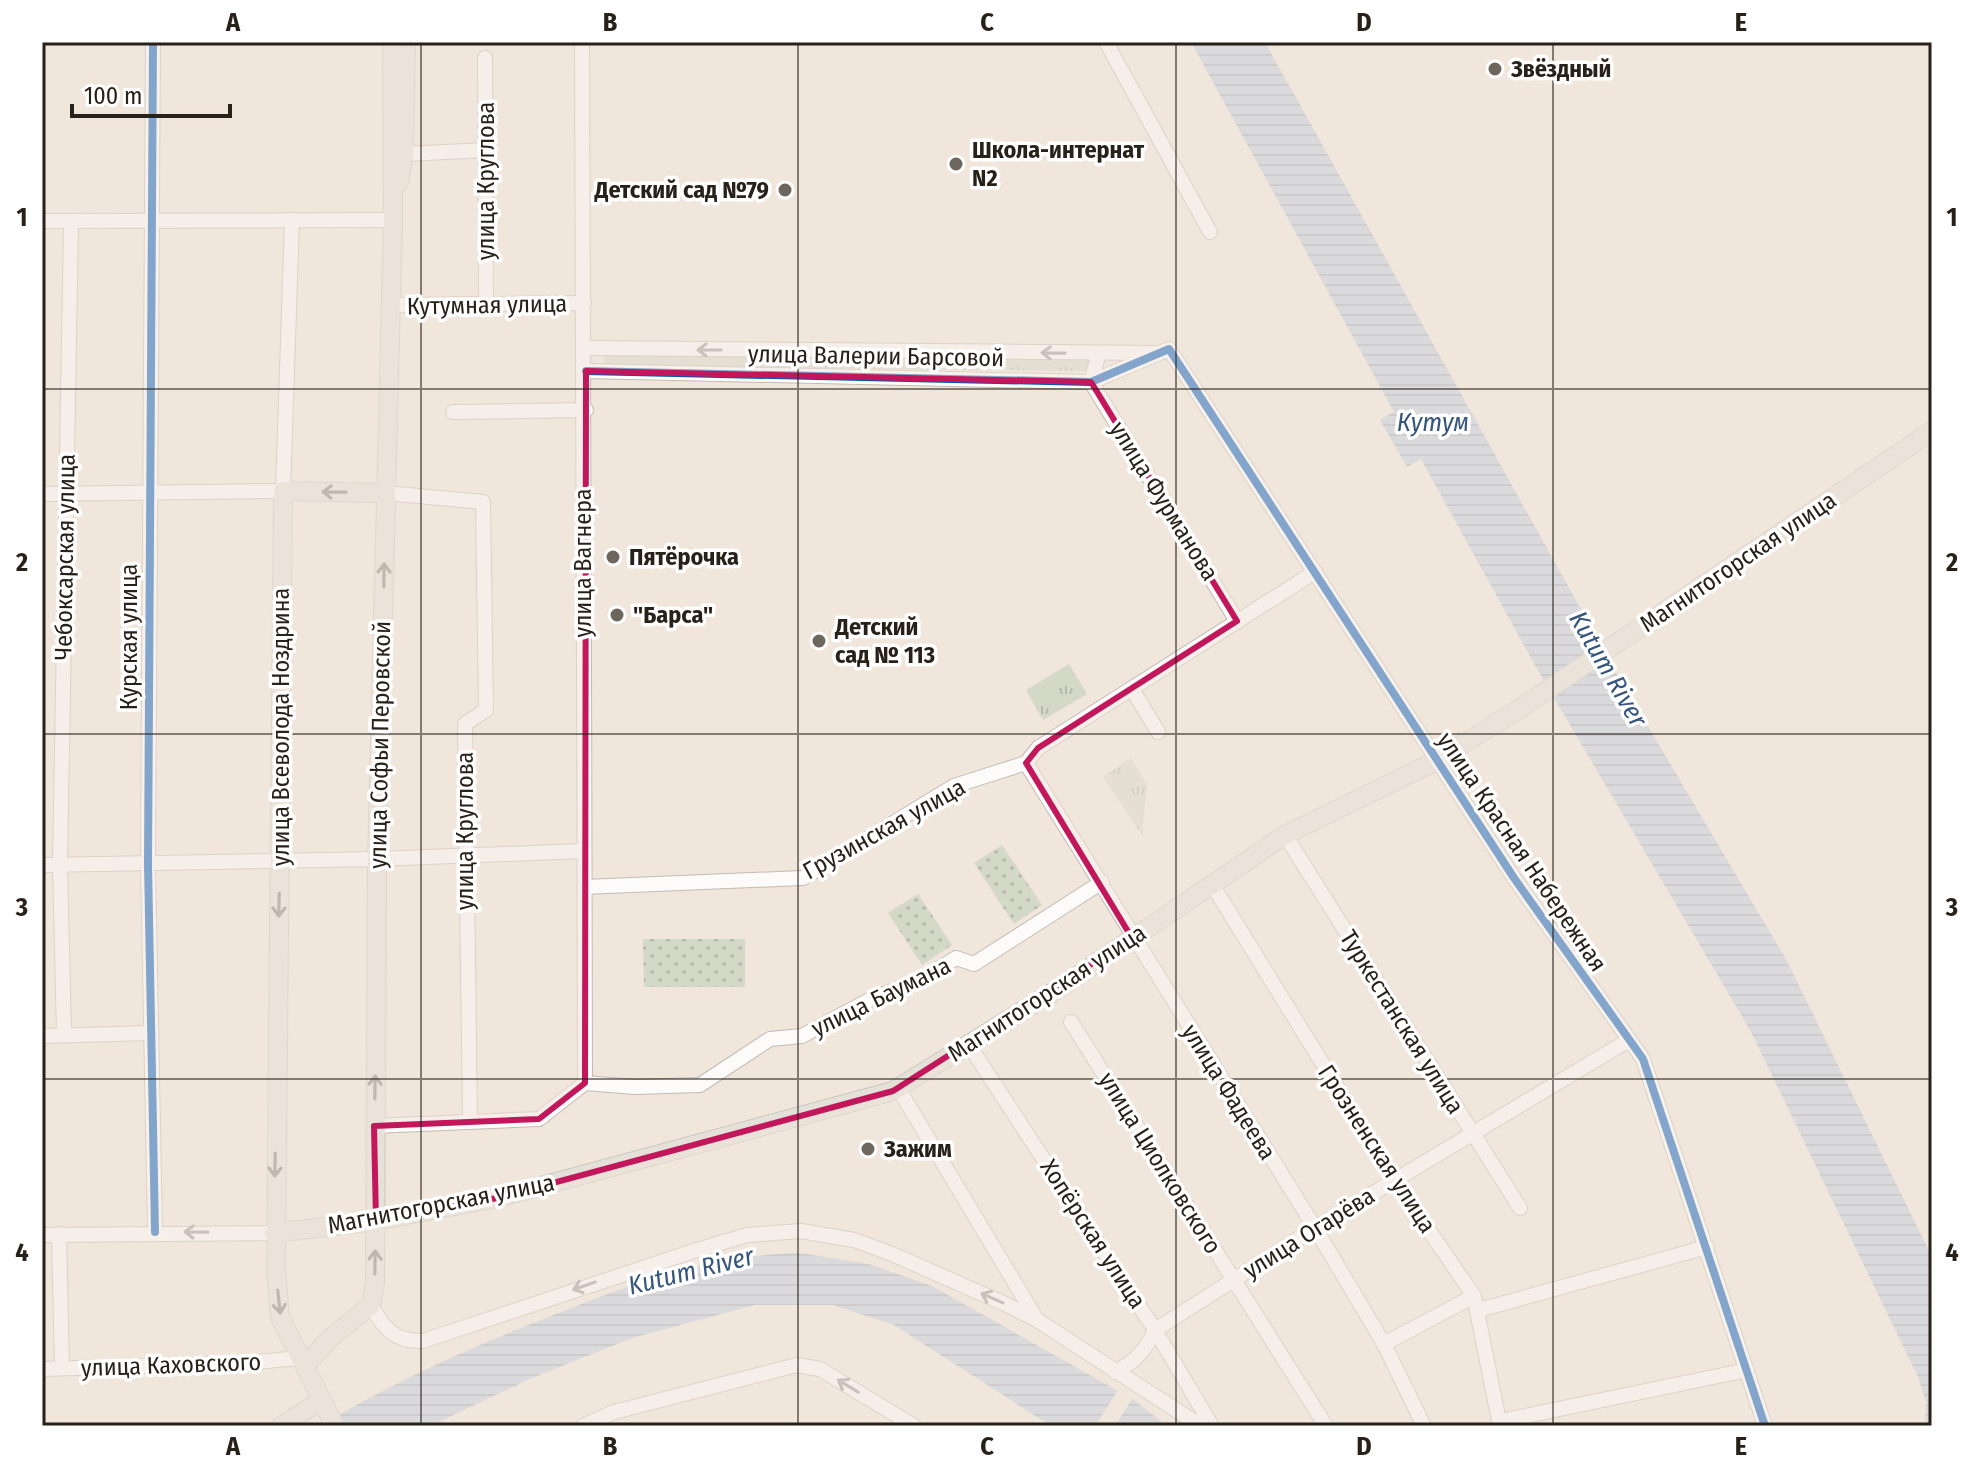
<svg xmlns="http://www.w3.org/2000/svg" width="1974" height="1468" font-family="'Fira Sans Condensed',sans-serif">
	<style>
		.grass { fill: url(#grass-tufts) }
		.park { fill: url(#park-dots) }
		.water { fill: url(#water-rules) }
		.pier { fill: #f0e6db }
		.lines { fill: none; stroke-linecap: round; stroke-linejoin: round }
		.minor-casing { stroke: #c2bbb2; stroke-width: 16 }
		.major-casing { stroke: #cac6c0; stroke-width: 20 }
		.minor { stroke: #fdfbfa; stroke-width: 14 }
		.major { stroke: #e4e1d9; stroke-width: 18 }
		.cycleway-casing { stroke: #fff; stroke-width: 13 }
		.cycleway { stroke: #0057b8; stroke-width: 8 }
		.oneway { stroke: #9d9995 }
		.oneway2 { stroke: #868179 }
		.marked { fill: none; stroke: #c2185b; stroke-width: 6; stroke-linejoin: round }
		.grid { fill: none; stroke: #272119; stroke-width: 2; stroke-opacity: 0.55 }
		.poi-dot { fill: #6d665d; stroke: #fff; stroke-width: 3 }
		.labels { text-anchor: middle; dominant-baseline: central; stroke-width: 7; stroke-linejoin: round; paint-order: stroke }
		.poi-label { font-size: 24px; font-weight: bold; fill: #272119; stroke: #fff; text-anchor: start }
		.street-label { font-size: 24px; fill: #272119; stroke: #fff }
		.water-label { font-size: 26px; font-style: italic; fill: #36567d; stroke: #fff }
		.neatline { fill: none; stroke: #272119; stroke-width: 3 }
		.grid-label { font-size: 26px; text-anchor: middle; font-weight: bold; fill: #272119 }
	</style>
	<defs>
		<pattern id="grass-tufts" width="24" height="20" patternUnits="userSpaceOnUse" patternTransform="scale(2)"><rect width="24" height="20" fill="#d4d8c7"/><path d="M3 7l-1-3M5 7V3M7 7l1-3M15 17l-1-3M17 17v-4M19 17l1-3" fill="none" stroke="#b6b9aa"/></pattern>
		<pattern id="park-dots" width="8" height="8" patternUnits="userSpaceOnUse" patternTransform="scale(2)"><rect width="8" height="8" fill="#d4d8c7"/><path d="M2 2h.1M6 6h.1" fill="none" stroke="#b6b9aa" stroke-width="1.8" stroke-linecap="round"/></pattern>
		<pattern id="water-rules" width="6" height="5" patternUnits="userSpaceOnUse" patternTransform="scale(2)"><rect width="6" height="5" fill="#bfcbdb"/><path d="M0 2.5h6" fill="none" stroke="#a4aebb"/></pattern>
	</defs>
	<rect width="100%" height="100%" fill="#f0e6db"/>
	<g class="grass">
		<polygon points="605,353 1094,357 1094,371 605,366"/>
		<polygon points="1069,664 1087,694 1043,720 1026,690"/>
		<polygon points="1131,758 1147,785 1142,835 1103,777"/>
	</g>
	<g class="park">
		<polygon points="1002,845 1042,905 1014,924 974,863"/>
		<polygon points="918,894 952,945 922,965 888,913"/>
		<polygon points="745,939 745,987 644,987 643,939"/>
	</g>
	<g class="water">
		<polygon points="1191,42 1265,42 1617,674 1787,961 1932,1257 1932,1426 1925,1426 1926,1402 1918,1377 1750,1030 1537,669 1421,459 1407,467 1380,420 1394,412"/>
		<path d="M 800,1253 L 869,1264 L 932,1286 L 1134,1400 L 1167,1426 L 1051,1426 L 894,1325 L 833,1305 L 755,1305 L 632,1338 L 532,1378 L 430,1426 L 320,1426 C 393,1382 467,1349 546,1318 C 630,1284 709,1255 800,1253 Z"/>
	</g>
	<polygon class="pier" points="1120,1387 1134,1396 1115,1426 1095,1426"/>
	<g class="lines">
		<g class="minor-casing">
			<g id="minor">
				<polyline points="153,42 148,864 155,1232"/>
				<path d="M 582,42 C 584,389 584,736 585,1083"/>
				<polyline points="1106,42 1210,232"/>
				<polyline points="485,58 486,305"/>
				<polyline points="404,154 487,150"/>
				<polyline points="42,221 393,220"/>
				<polyline points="391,305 584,303"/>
				<polyline points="585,348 1154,353"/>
				<polyline points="1099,353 1091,382 1237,621"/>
				<polyline points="586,371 1091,382 1169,349 1514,878 1643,1059 1765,1426"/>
				<polyline points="453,412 586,410"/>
				<polyline points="386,493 483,502 486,710 465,724 470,1122"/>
				<polyline points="42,494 283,491 292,220"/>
				<polyline points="1132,689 1158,732"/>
				<polyline points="1026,763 1315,1228 1384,1344 1424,1426"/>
				<polyline points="1285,835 1520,1208"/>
				<polyline points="42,865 377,859 583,851"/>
				<polyline points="1213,886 1395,1181 1474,1296 1500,1426"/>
				<polyline points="584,887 803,878 954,786 1026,763 1038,748 1315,572"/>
				<polyline points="1071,1022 1326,1426"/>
				<polyline points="64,1035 60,865 71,223"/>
				<polyline points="42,1036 151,1033"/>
				<polyline points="969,1045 1155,1330 1212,1426"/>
				<polyline points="898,1088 1037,1320"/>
				<polyline points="374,1126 539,1119 585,1083 635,1087 700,1085 770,1039 802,1036 875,997 916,983 956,958 974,964 1102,882"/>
				<polyline points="59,1234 62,1368"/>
				<polyline points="42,1235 274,1233"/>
				<path d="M 371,1305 C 383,1329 396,1342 423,1341 L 697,1250 L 747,1235 L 801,1231 L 854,1240 L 892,1254 L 1003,1303 L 1037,1320 L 1201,1426"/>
				<polyline points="1479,1310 1707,1247"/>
				<polyline points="1155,1330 1315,1228 1629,1040"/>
				<polyline points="1384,1344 1474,1296"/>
				<polyline points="42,1369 247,1363 299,1358"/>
				<path d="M 1115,1372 C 1135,1362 1146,1350 1155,1330"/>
				<polyline points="1501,1421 1747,1370"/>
				<polyline points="583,1426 614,1412 797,1365 820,1369 914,1426"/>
			</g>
		</g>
		<g class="major-casing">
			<g id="major">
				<polyline points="399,182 404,154 406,42"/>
				<polyline points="274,1233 376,1221 497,1198 893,1091 1061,987 1285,835 1436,761 1519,709 1932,431"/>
				<polyline points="305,1366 328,1340 371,1305 375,1282 377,859 393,220 392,42"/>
				<polyline points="281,1426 322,1400"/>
				<polyline points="335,1426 280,1317 276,1270 283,491 386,493"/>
			</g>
		</g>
		<use href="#minor" class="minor"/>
		<use href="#major" class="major"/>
		<g class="cycleway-casing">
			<g id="cycleway">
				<polyline points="153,42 148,864 155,1232"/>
				<polyline points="586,371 1091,382 1169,349 1514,878 1643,1059 1765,1426"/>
			</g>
		</g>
		<use href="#cycleway" class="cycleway"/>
	</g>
	<defs><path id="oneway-shaft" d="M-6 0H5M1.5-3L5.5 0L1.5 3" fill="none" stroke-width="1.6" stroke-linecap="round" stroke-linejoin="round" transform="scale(2)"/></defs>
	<g class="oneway">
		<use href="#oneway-shaft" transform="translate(709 350) rotate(-180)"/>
		<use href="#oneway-shaft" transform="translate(1053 353) rotate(-179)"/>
		<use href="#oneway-shaft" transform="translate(196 1232) rotate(-179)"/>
		<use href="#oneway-shaft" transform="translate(584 1286) rotate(161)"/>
		<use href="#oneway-shaft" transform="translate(992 1298) rotate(-156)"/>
		<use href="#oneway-shaft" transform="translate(848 1386) rotate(-149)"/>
	</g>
	<g class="oneway2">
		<use href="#oneway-shaft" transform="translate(334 492) rotate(-179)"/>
		<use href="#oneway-shaft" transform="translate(384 575) rotate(-89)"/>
		<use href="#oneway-shaft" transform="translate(279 905) rotate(91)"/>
		<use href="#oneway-shaft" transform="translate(375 1087) rotate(-89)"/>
		<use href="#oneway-shaft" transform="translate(275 1165) rotate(91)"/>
		<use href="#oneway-shaft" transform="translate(375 1262) rotate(-89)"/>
		<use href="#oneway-shaft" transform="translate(279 1302) rotate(84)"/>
	</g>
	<path d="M0 0H1974V1468H0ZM 586,371 L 1091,382 L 1237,621 L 1038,748 L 1026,763 L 1132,938 L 893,1091 L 497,1198 L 376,1221 L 374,1126 L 539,1119 L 585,1083 Z" fill="#f0e6db" fill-opacity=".55" fill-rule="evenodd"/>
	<path class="marked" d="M 586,371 L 1091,382 L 1237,621 L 1038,748 L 1026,763 L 1132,938 L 893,1091 L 497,1198 L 376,1221 L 374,1126 L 539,1119 L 585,1083 Z"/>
	<path class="grid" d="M 421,42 L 421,1426M 798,42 L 798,1426M 1176,42 L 1176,1426M 1553,42 L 1553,1426M 42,389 L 1932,389M 42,734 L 1932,734M 42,1079 L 1932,1079"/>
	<g class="poi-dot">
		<circle cx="1495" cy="69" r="8"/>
		<circle cx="956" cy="164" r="8"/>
		<circle cx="785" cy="190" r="8"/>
		<circle cx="613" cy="557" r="8"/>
		<circle cx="617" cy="615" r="8"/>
		<circle cx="819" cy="641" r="8"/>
		<circle cx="868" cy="1149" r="8"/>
	</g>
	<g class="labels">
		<g class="poi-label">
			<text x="1511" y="69">Звёздный</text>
			<text x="972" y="150">Школа-интернат<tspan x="972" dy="28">N2</tspan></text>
			<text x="769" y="190" text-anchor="end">Детский сад №79</text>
			<text x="629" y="557">Пятёрочка</text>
			<text x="633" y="615">"Барса"</text>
			<text x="835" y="627">Детский<tspan x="835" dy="28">сад № 113</tspan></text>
			<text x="884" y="1149">Зажим</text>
		</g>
		<g class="street-label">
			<text transform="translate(486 181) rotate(-90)">улица Круглова</text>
			<text transform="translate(487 305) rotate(-1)">Кутумная улица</text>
			<text transform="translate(876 356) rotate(1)">улица Валерии Барсовой</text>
			<text transform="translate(1164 501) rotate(58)">улица Фурманова</text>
			<text transform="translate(65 557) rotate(-89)">Чебоксарская улица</text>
			<text transform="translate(1738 562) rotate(-34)">Магнитогорская улица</text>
			<text transform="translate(583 563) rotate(-90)">улица Вагнера</text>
			<text transform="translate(129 637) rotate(-90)">Курская улица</text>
			<text transform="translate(281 727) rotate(-90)">улица Всеволода Ноздрина</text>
			<text transform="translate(380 745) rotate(-89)">улица Софьи Перовской</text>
			<text transform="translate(884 829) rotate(-29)">Грузинская улица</text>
			<text transform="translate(465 831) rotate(-90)">улица Круглова</text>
			<text transform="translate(1522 852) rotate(56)">улица Красная Набережная</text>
			<text transform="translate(1047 993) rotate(-33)">Магнитогорская улица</text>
			<text transform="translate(881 997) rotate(-26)">улица Баумана</text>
			<text transform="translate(1402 1022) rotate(58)">Туркестанская улица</text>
			<text transform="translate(1229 1092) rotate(58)">улица Фадеева</text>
			<text transform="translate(1377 1149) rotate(57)">Грозненская улица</text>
			<text transform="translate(1160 1163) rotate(58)">улица Циолковского</text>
			<text transform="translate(441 1204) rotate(-11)">Магнитогорская улица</text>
			<text transform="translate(1309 1233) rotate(-32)">улица Огарёва</text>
			<text transform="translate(1093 1234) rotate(57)">Хопёрская улица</text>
			<text transform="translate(171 1365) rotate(-2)">улица Каховского</text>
		</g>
		<g class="water-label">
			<text x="1433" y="422">Кутум</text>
			<text transform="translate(1608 669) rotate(60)">Kutum River</text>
			<text transform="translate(691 1271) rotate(-14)">Kutum River</text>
		</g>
	</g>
	<rect width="1974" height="1468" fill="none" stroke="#ffffff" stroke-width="88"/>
	<path d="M72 104v12h158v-12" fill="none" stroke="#272119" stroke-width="4"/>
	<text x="84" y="104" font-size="24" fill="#272119" stroke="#ffffff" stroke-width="6" paint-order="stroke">100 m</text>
	<rect x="44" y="44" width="1886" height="1380" class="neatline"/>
	<g class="grid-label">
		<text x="233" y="31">A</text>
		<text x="610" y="31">B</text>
		<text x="987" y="31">C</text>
		<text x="1364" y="31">D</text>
		<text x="1741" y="31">E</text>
		<text x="22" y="226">1</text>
		<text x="1952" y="226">1</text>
		<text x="22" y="571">2</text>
		<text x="1952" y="571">2</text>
		<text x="22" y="916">3</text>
		<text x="1952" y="916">3</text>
		<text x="22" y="1261">4</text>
		<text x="1952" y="1261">4</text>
		<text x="233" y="1455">A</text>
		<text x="610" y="1455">B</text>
		<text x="987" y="1455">C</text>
		<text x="1364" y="1455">D</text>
		<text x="1741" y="1455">E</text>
	</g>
</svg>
